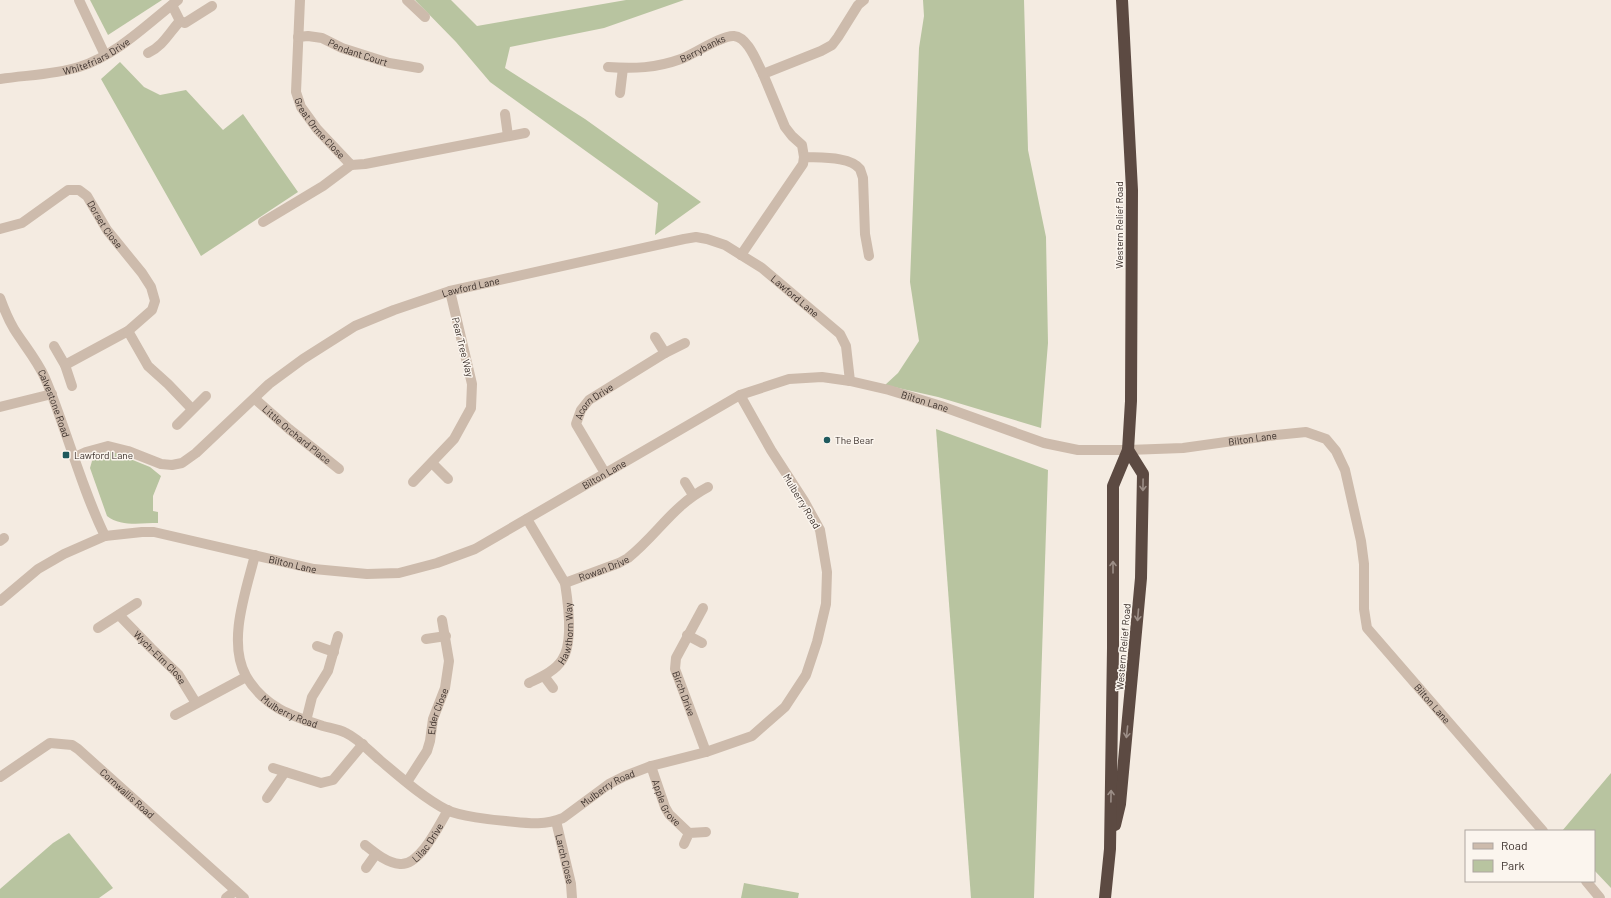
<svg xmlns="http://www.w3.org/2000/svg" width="1611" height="898" font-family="Barlow,sans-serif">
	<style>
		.green { fill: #b8c4a0 }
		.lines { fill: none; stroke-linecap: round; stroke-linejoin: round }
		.minor { stroke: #cdbbac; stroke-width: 10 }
		.highway { stroke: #5c4a42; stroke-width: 12 }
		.oneway { stroke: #9c8e87 }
		.poi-dot { fill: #1f5a5e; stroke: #fbf5ee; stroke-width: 1.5 }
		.labels { text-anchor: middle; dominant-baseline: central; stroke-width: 3; stroke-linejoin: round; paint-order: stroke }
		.street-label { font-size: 10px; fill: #3b302b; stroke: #fbf5ee }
		.poi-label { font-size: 10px; fill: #3b302b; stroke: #fbf5ee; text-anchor: start }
	</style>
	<rect width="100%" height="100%" fill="#f4ebe1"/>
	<g class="green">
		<polygon points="90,0 162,0 108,35"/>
		<polygon points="415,0 451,0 477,26 626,0 684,0 604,28 510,47 505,68 585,119 701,202 655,235 658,203 490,82 456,42"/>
		<polygon points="923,0 1024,0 1028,150 1046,237 1048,343 1041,428 938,397 885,385 898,373 919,341 910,282 919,48 924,16"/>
		<polygon points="120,62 144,87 160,95 186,90 223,130 243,114 298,192 201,256 101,79"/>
		<polygon points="936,429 1048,470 1034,898 971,898"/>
		<path d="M 113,452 L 150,467 L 161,476 L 153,496 L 153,511 L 158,512 L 158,523 C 141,523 121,527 107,516 L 90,468 L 92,461 L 99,453 Z"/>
		<polygon points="1611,773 1611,888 1594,870 1594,831 1562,831"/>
		<polygon points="69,833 113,888 99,898 0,898 0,889 53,843"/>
		<polygon points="744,883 799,893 798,898 741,898"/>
	</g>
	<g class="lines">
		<g class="minor">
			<polyline points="79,0 105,55"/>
			<path id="s1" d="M 300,0 L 296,92 L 301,107 L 317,129 L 351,165 L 365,164 L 525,133"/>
			<polyline points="407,0 425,17"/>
			<path d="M 864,0 L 858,5 L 838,37 L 832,45 L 821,51 L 763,74 L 785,127 L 792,136 L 802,145 L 804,157 C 820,158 850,156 860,169 C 861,172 862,175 863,178 L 865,234 L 869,256"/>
			<polyline points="172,5 180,21 185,23 212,6"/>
			<path id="s2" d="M 298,37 L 308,36 L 322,38 L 342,48 L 389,63 L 419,68"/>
			<path d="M 148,53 C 163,46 169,33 180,21"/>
			<path id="s3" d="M 608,67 C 634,69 656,68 681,59 C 694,54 722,35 734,36 C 748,37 757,63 763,74"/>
			<path id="s4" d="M 0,79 C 26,75 53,75 79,67 C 117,55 147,24 178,0"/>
			<polyline points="620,93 623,68"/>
			<polyline points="505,114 508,136"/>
			<polyline points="263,222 323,186 351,165"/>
			<path id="s5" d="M 0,229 L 22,223 L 68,190 L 79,190 L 87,196 L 107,230 L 142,273 L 151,287 L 155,301 L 152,310 L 128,331 L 65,365"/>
			<polyline points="741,255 803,164 804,157"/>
			<path id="s6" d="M 0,298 C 4,309 8,319 14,329 C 24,345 37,360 45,378 C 67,430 80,485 105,536"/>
			<polyline points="128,331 148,366 168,384 192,409"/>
			<polyline points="655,337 665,353"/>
			<polyline points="54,346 65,365 72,386"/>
			<path id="s7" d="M 255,399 L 289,429 L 339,469"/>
			<polyline points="0,407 52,394"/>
			<polyline points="177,425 206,396"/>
			<path id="s8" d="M 75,457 L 86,452 L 108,446 L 128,451 L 161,464 L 172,465 L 182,463 L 196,453 L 269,384 L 303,359 L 355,326 L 394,310 L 450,291 L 684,239 L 696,237 L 707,239 L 725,245 L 762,268 L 840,334 L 846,346 L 850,381"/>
			<polyline points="432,463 448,479"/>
			<path id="s9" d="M 605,473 L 576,424 L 581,410 L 589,400 L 665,353 L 685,343"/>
			<polyline points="413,482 454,439 471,408 472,384 450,291"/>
			<polyline points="685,482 693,495"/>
			<path id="s10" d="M 527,519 L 565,583 L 619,563 L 628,558 C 658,534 672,506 708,487"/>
			<polyline points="0,541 4,538"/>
			<path id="s11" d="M 255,555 C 246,591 227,642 246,676 C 264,707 291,716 323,726 C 330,728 339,729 346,733 C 359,739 370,752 381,761 C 400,777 425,799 447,810 C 459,816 492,820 506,821 C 527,823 543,826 563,818 L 609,784 L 625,776 L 651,766 L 706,752 L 752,736 L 785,707 L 806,675 L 817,642 L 826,604 L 827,572 L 820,530 L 804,501 L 771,450 L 740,395"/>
			<path id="s12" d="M 0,601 L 38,569 L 64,554 L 105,536 L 142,532 L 154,532 L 314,569 L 367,574 L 399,573 L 437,563 L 475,549 L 740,395 L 789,379 L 822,377 L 850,381 L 889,390 L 941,406 L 1044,443 L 1078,450 L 1128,450 L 1183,448 L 1276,435 L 1306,432 L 1326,439 L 1336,451 L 1345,470 L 1361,541 L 1364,564 L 1364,609 L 1367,628 L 1543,831"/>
			<path id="s13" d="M 703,608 L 676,658 L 675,669 L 706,752"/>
			<path id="s14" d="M 119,615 L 151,648 L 178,674 L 196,703"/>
			<polyline points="98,628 137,603"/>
			<polyline points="687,635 702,643"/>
			<polyline points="426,639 446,636"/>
			<polyline points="317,646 334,652"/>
			<polyline points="544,676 553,688"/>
			<path id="s15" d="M 529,683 C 541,677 555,671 562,660 C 574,643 568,602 565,583"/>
			<polyline points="175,715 246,677"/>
			<polyline points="306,721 312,697 328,671 338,636"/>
			<path id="s16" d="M 651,766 L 665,807 L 669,814 L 689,833"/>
			<polyline points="273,768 321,783 333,780 363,744"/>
			<path id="s17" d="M 0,777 L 50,743 L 72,745 L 78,749 L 244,898"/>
			<path id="s18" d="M 407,782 L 427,751 L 430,741 L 433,719 L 445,688 L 449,661 L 442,620"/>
			<polyline points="267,798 285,772"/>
			<path id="s19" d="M 556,821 L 571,884 L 572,898"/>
			<polyline points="684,844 689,833 706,832"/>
			<path id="s20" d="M 365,845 C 375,853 387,863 400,864 C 420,866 439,825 448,810"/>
			<polyline points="366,868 376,854"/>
			<polyline points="1586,881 1600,898"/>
			<polyline points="226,898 235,891"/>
		</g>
		<g class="highway">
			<polyline points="1115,825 1120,804 1141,578 1143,474 1128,450"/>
			<polyline points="1105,898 1110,849 1113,648 1113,486 1128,450 1131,401 1132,190 1122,0"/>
		</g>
	</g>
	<defs><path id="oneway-shaft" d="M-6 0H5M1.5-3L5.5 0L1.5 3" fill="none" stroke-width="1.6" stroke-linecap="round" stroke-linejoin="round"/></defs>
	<g class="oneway">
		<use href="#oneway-shaft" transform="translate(1143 485) rotate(91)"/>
		<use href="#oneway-shaft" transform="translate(1113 567) rotate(-90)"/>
		<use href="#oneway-shaft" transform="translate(1138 615) rotate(95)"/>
		<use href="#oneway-shaft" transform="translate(1127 732) rotate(96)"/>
		<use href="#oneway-shaft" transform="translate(1111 796) rotate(-89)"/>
	</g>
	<g class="poi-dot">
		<circle cx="827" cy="440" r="4"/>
		<rect x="62" y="451" width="8" height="8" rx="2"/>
	</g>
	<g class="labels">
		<g class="street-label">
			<text stroke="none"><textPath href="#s3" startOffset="98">Berrybanks</textPath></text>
			<text stroke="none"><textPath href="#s2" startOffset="63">Pendant Court</textPath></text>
			<text stroke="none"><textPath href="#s4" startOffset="100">Whitefriars Drive</textPath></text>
			<text stroke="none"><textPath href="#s1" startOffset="136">Great Orme Close</textPath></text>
			<text stroke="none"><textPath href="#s5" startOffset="134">Dorset Close</textPath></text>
			<text transform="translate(1119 225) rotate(-90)">Western Relief Road</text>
			<text stroke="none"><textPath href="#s8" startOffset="456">Lawford Lane</textPath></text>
			<text stroke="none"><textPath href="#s8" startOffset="804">Lawford Lane</textPath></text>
			<text transform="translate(463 347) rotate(76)">Pear Tree Way</text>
			<text stroke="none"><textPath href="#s12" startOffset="1000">Bilton Lane</textPath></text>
			<text stroke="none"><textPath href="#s6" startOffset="119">Calvestone Road</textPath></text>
			<text stroke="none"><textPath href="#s9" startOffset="87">Acorn Drive</textPath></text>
			<text stroke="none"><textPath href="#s7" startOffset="55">Little Orchard Place</textPath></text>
			<text stroke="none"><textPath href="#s12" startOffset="1336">Bilton Lane</textPath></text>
			<text stroke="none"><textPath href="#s12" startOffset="652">Bilton Lane</textPath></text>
			<text transform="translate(802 501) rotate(59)">Mulberry Road</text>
			<text stroke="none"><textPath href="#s12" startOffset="316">Bilton Lane</textPath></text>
			<text stroke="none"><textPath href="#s10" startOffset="116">Rowan Drive</textPath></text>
			<text stroke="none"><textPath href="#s15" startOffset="68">Hawthorn Way</textPath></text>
			<text transform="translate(1123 647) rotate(-85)">Western Relief Road</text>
			<text stroke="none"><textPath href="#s14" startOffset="59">Wych-Elm Close</textPath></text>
			<text stroke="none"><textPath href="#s13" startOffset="94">Birch Drive</textPath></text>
			<text stroke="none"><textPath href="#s12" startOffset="1708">Bilton Lane</textPath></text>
			<text stroke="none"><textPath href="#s11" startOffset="182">Mulberry Road</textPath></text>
			<text stroke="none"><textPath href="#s18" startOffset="78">Elder Close</textPath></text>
			<text stroke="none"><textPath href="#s11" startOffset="542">Mulberry Road</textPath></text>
			<text stroke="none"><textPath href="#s17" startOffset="156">Cornwallis Road</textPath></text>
			<text stroke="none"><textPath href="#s16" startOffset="40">Apple Grove</textPath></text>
			<text stroke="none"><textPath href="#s20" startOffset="77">Lilac Drive</textPath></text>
			<text stroke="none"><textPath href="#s19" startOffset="39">Larch Close</textPath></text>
		</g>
		<g class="poi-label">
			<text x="835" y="440">The Bear</text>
			<text x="74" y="455">Lawford Lane</text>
		</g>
	</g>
	<rect x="1465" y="830" width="130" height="52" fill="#fbf5ee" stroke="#aea6a0"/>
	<rect x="1473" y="843" width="20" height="6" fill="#cdbbac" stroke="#aea6a0"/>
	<text x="1501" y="850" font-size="12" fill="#3b302b">Road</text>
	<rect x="1473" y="860" width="20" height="12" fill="#b8c4a0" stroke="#aea6a0"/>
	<text x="1501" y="870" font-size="12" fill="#3b302b">Park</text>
</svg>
